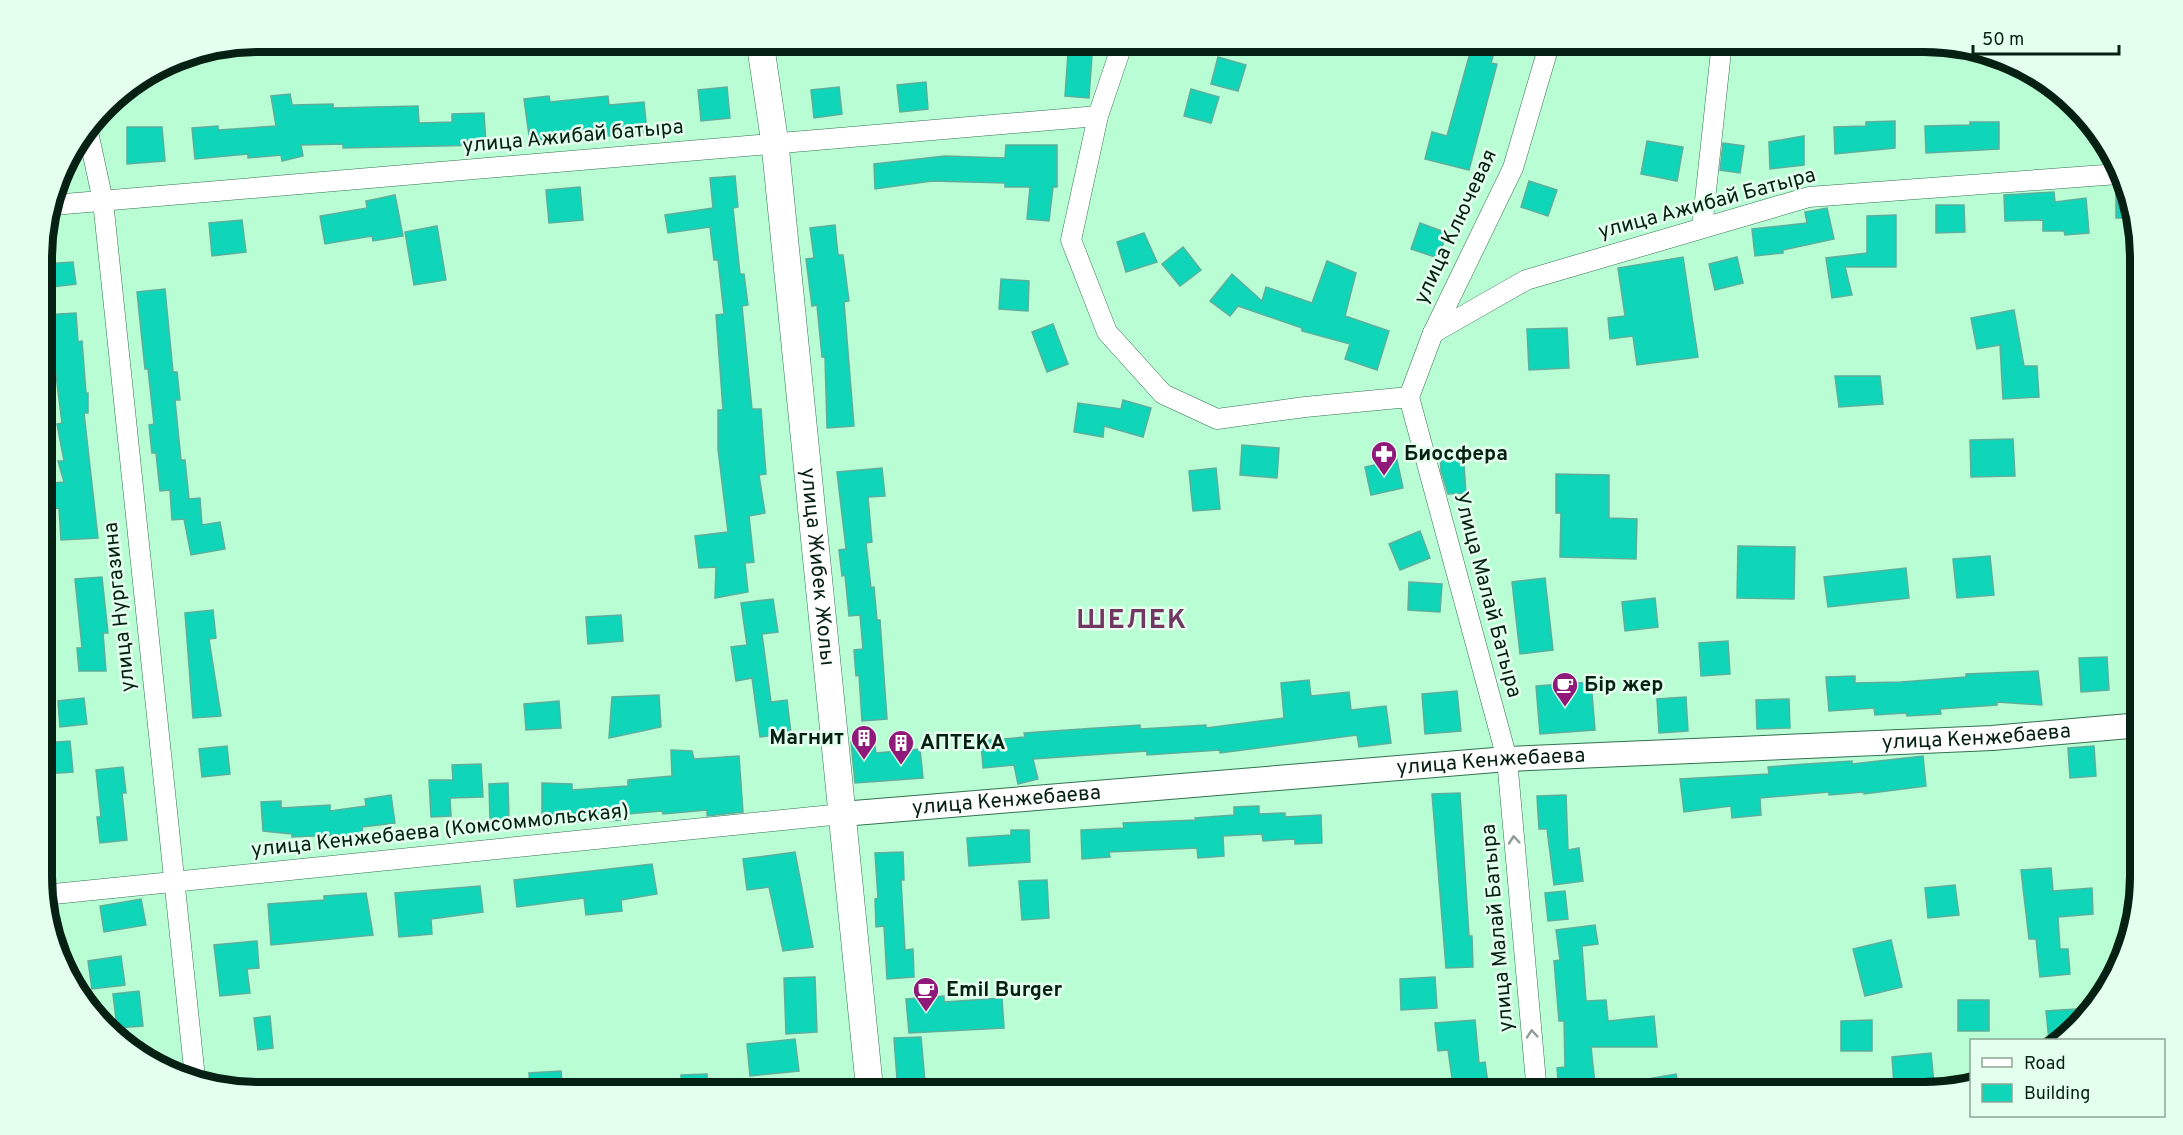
<svg xmlns="http://www.w3.org/2000/svg" width="2183" height="1135" font-family="Overpass,sans-serif">
	<style>
		.building { fill: #10d6b9; stroke: #5baf9d; stroke-width: 1.5 }
		.lines { fill: none; stroke-linecap: round; stroke-linejoin: round }
		.minor-casing { stroke: #327250; stroke-width: 21 }
		.tertiary-casing { stroke: #327250; stroke-width: 26 }
		.secondary-casing { stroke: #327250; stroke-width: 28 }
		.minor { stroke: #fff; stroke-width: 20 }
		.tertiary { stroke: #fff; stroke-width: 24 }
		.secondary { stroke: #fff; stroke-width: 27 }
		.oneway { stroke: #8f9b95 }
		.labels { text-anchor: middle; dominant-baseline: central; stroke-width: 5; stroke-linejoin: round; paint-order: stroke }
		.street-label { font-size: 21px; fill: #062113; stroke: #e5ffef }
		.poi-label { font-size: 21px; font-weight: bold; fill: #062113; stroke: #e5ffef; text-anchor: start }
		.district-label { font-size: 27px; font-weight: bold; letter-spacing: 1.5px; fill: #713762; stroke: #e5ffef }
		.rim { fill: none; stroke: #062113; stroke-width: 8 }
	</style>
	<rect width="100%" height="100%" fill="#b9fdd4"/>
	<g class="building">
		<polygon points="1473,42 1497,42 1491,63 1497,64 1469,170 1425,159 1432,132 1447,136"/>
		<polygon points="1068,53 1092,55 1089,98 1065,96"/>
		<polygon points="1218,57 1246,65 1238,91 1211,84"/>
		<polygon points="926,82 928,109 900,112 897,85"/>
		<polygon points="727,87 730,118 701,121 698,90"/>
		<polygon points="839,87 842,114 814,118 811,90"/>
		<polygon points="1191,89 1219,97 1211,123 1184,116"/>
		<polygon points="290,94 292,105 333,104 333,108 418,106 419,123 452,122 452,114 484,113 486,145 343,148 343,144 301,145 303,156 282,161 281,155 248,158 248,154 195,159 192,128 218,126 218,130 276,126 271,96"/>
		<polygon points="549,96 550,102 608,96 609,105 644,102 647,132 577,139 577,136 530,143 524,99"/>
		<polygon points="1895,121 1895,148 1835,154 1834,127 1866,126 1866,122"/>
		<polygon points="1970,122 1999,122 1999,149 1926,153 1925,126 1970,125"/>
		<polygon points="127,127 162,127 165,161 127,164"/>
		<polygon points="1804,136 1804,165 1770,169 1769,142"/>
		<polygon points="1647,141 1683,147 1677,181 1641,174"/>
		<polygon points="1723,143 1744,146 1740,173 1720,170"/>
		<polygon points="1006,145 1057,145 1057,187 1053,187 1049,221 1027,219 1030,187 1005,187 1005,183 932,181 875,189 874,164 945,156 1005,158"/>
		<polygon points="735,176 738,207 733,208 740,274 744,274 748,305 742,306 752,409 761,409 766,474 759,475 765,513 749,516 754,562 745,563 748,592 715,598 716,567 699,568 695,536 728,532 718,449 718,410 723,410 716,315 724,314 718,260 714,260 710,227 668,233 665,215 713,208 710,178"/>
		<polygon points="1529,181 1557,190 1548,216 1521,207"/>
		<polygon points="2122,185 2131,210 2134,218 2116,218 2116,186"/>
		<polygon points="580,187 583,220 549,223 546,190"/>
		<polygon points="2054,192 2055,202 2086,198 2089,233 2065,235 2064,231 2043,231 2043,220 2005,221 2004,195"/>
		<polygon points="395,195 403,236 373,241 372,236 325,244 320,216 367,208 366,201"/>
		<polygon points="1936,205 1964,205 1965,232 1936,233"/>
		<polygon points="1827,208 1834,239 1783,250 1783,253 1755,256 1752,229 1807,223 1805,212"/>
		<polygon points="1896,215 1896,267 1845,267 1852,295 1832,298 1826,258 1867,253 1867,216"/>
		<polygon points="242,220 246,252 212,256 209,223"/>
		<polygon points="1420,223 1447,233 1438,258 1411,249"/>
		<polygon points="835,225 838,255 843,255 849,301 844,302 854,426 827,428 825,357 822,357 817,305 812,306 806,259 814,258 810,228"/>
		<polygon points="437,226 446,280 414,285 405,232"/>
		<polygon points="1144,233 1157,262 1126,272 1117,242"/>
		<polygon points="1183,247 1201,270 1180,286 1162,264"/>
		<polygon points="1683,257 1698,357 1637,365 1633,336 1610,339 1608,318 1625,316 1618,268"/>
		<polygon points="1737,257 1743,283 1715,290 1709,264"/>
		<polygon points="1327,261 1356,273 1345,316 1389,331 1377,370 1345,359 1350,344 1302,331 1302,328 1238,306 1230,316 1210,301 1232,274 1262,301 1266,287 1312,303"/>
		<polygon points="73,262 76,284 43,288 43,264"/>
		<polygon points="1001,279 1029,281 1028,311 999,309"/>
		<polygon points="165,289 173,372 177,372 180,400 175,400 181,460 185,460 189,499 200,498 202,525 220,522 225,549 191,555 184,519 172,520 170,490 160,491 156,453 152,453 149,425 154,424 148,369 145,369 137,292"/>
		<polygon points="2014,310 2024,366 2037,366 2039,397 2003,399 2000,345 1977,349 1971,318"/>
		<polygon points="76,313 78,342 82,341 86,393 88,393 88,413 84,413 98,538 61,540 59,508 43,509 43,484 64,482 58,461 64,461 57,424 62,423 55,368 47,368 43,315"/>
		<polygon points="1053,324 1068,364 1047,372 1032,332"/>
		<polygon points="1567,328 1569,368 1529,370 1527,329"/>
		<polygon points="1835,376 1880,376 1883,404 1839,407"/>
		<polygon points="1123,400 1151,408 1143,437 1104,426 1103,437 1074,432 1078,403 1121,409"/>
		<polygon points="2013,439 2015,476 1971,477 1970,440"/>
		<polygon points="1242,445 1279,448 1277,478 1240,475"/>
		<polygon points="1463,451 1466,493 1448,494 1441,471 1440,452"/>
		<polygon points="1397,460 1403,488 1371,495 1365,467"/>
		<polygon points="882,468 885,496 868,497 872,542 866,543 871,588 874,587 877,620 880,620 887,719 862,721 859,675 856,676 854,650 863,649 860,615 849,616 845,575 842,576 839,550 846,549 837,472"/>
		<polygon points="1216,468 1220,509 1193,511 1189,471"/>
		<polygon points="1556,474 1609,475 1609,518 1637,519 1636,559 1560,557 1561,513 1556,513"/>
		<polygon points="1420,531 1430,558 1400,570 1389,544"/>
		<polygon points="1738,546 1795,547 1794,599 1737,598"/>
		<polygon points="1990,556 1994,595 1957,598 1953,559"/>
		<polygon points="1906,568 1909,598 1828,607 1824,577"/>
		<polygon points="102,577 108,633 103,633 106,671 79,671 77,648 82,648 75,579"/>
		<polygon points="1545,578 1553,650 1520,654 1512,582"/>
		<polygon points="1409,582 1442,584 1440,612 1408,610"/>
		<polygon points="1655,598 1658,627 1625,631 1622,602"/>
		<polygon points="773,599 778,632 762,634 771,702 787,700 791,733 760,737 752,678 736,681 731,647 747,645 741,603"/>
		<polygon points="213,610 216,638 209,639 221,716 193,718 185,613"/>
		<polygon points="621,615 623,641 588,644 586,617"/>
		<polygon points="1728,641 1730,674 1701,676 1699,643"/>
		<polygon points="2107,657 2109,690 2081,692 2079,658"/>
		<polygon points="2038,671 2042,705 1997,702 1997,705 1940,709 1941,714 1907,716 1906,713 1875,715 1874,708 1829,711 1826,677 1855,676 1855,683 1901,682 1966,677 1966,674"/>
		<polygon points="1309,680 1311,696 1349,692 1351,710 1386,706 1391,743 1359,747 1357,735 1220,753 1220,750 1147,755 1147,751 1033,759 1038,779 1018,784 1014,765 983,768 981,741 1025,737 1024,733 1140,725 1140,729 1206,725 1206,728 1284,718 1281,683"/>
		<polygon points="1591,682 1595,730 1540,734 1536,686"/>
		<polygon points="1457,691 1461,731 1425,734 1422,694"/>
		<polygon points="659,695 661,727 609,738 612,697"/>
		<polygon points="1686,697 1688,731 1659,733 1657,699"/>
		<polygon points="84,698 87,724 60,727 58,701"/>
		<polygon points="1789,699 1790,728 1757,729 1756,700"/>
		<polygon points="559,701 561,728 526,730 524,704"/>
		<polygon points="70,741 73,772 44,774 44,743"/>
		<polygon points="874,741 876,753 920,749 923,778 855,783 851,742"/>
		<polygon points="227,746 230,774 202,777 199,749"/>
		<polygon points="2094,746 2096,776 2070,778 2068,748"/>
		<polygon points="671,750 692,751 694,759 739,756 743,812 707,816 707,810 663,814 662,811 627,814 628,820 542,823 542,783 572,784 572,790 628,786 628,780 672,776"/>
		<polygon points="1923,756 1926,786 1864,794 1864,792 1829,795 1829,792 1760,798 1761,815 1732,818 1731,806 1684,812 1680,779 1769,774 1768,767 1791,765 1852,761 1852,764"/>
		<polygon points="481,764 483,797 450,798 451,816 431,817 429,780 453,780 452,765"/>
		<polygon points="123,767 126,793 122,793 127,840 100,843 97,817 101,817 96,770"/>
		<polygon points="508,783 509,820 490,820 489,784"/>
		<polygon points="1460,793 1469,936 1472,936 1473,967 1446,968 1432,794"/>
		<polygon points="391,795 395,823 362,827 363,834 337,838 337,835 292,837 292,834 263,831 261,802 281,801 281,808 330,805 330,811 366,806 365,799"/>
		<polygon points="1566,795 1568,850 1579,848 1583,881 1554,885 1547,829 1539,829 1537,796"/>
		<polygon points="1259,806 1259,814 1285,813 1285,817 1321,815 1322,843 1295,844 1295,839 1263,841 1262,834 1223,836 1224,856 1198,858 1197,848 1109,852 1110,857 1082,859 1081,830 1124,828 1123,823 1196,820 1195,818 1234,815 1234,807"/>
		<polygon points="1011,830 1029,830 1030,862 969,866 967,838 1011,835"/>
		<polygon points="795,852 813,947 783,951 769,887 747,890 743,859"/>
		<polygon points="903,852 904,880 901,880 905,950 913,949 914,977 887,979 884,926 876,927 875,899 878,898 875,853"/>
		<polygon points="652,864 657,894 621,900 622,911 586,915 584,898 517,907 514,880"/>
		<polygon points="2051,868 2053,891 2092,888 2093,914 2058,917 2060,949 2068,949 2070,974 2040,977 2036,939 2029,939 2021,870"/>
		<polygon points="1047,880 1049,918 1022,920 1019,881"/>
		<polygon points="1955,885 1959,915 1928,918 1925,888"/>
		<polygon points="480,886 483,912 431,919 432,934 399,937 395,893"/>
		<polygon points="1565,891 1568,919 1548,921 1545,893"/>
		<polygon points="366,893 373,935 271,945 268,904 324,900 324,896"/>
		<polygon points="141,899 146,925 104,932 100,906"/>
		<polygon points="1595,925 1598,944 1582,946 1586,1001 1606,1000 1608,1021 1654,1016 1657,1047 1591,1047 1596,1093 1559,1093 1557,1068 1565,1067 1564,1021 1559,1021 1554,961 1560,960 1556,930"/>
		<polygon points="1891,940 1902,987 1865,996 1853,949"/>
		<polygon points="257,941 259,968 247,969 250,993 220,996 214,945"/>
		<polygon points="121,956 125,985 92,989 88,961"/>
		<polygon points="815,977 817,1032 786,1034 784,978"/>
		<polygon points="1435,977 1437,1008 1401,1010 1400,979"/>
		<polygon points="139,991 143,1026 117,1028 113,994"/>
		<polygon points="944,996 944,1002 1002,998 1004,1028 909,1033 906,999"/>
		<rect x="1958" y="1000" width="31" height="31"/>
		<polygon points="2076,1009 2077,1019 2059,1041 2049,1041 2046,1011"/>
		<polygon points="270,1016 273,1048 258,1050 254,1018"/>
		<polygon points="1475,1020 1479,1063 1485,1062 1489,1090 1454,1093 1448,1050 1438,1051 1435,1023"/>
		<polygon points="1872,1020 1872,1051 1841,1051 1841,1021"/>
		<polygon points="921,1037 926,1093 898,1093 894,1038"/>
		<polygon points="795,1039 799,1071 750,1076 747,1044"/>
		<polygon points="1931,1053 1934,1083 1894,1087 1892,1057"/>
		<polygon points="561,1071 563,1093 530,1093 529,1073"/>
		<polygon points="707,1074 708,1093 682,1093 681,1075"/>
		<polygon points="1676,1074 1680,1093 1650,1093 1647,1079"/>
	</g>
	<g class="lines">
		<g class="minor-casing">
			<g id="minor">
				<polyline points="1123,42 1098,116 1071,240 1107,332 1163,394 1217,419 1305,407 1409,397 1507,759 1537,1093"/>
				<polyline points="88,132 103,201 195,1078"/>
				<polyline points="53,205 1098,116"/>
				<polyline points="1702,228 1722,42"/>
				<polyline points="1433,333 1526,280 1809,197 2118,174"/>
				<polyline points="1409,397 1433,333 1513,168 1550,42"/>
				<polyline points="44,895 842,814"/>
			</g>
		</g>
		<g class="tertiary-casing">
			<g id="tertiary">
				<path id="s1" d="M 842,814 L 1507,759 L 1992,738 L 2141,725"/>
			</g>
		</g>
		<g class="secondary-casing">
			<g id="secondary">
				<path id="s2" d="M 760,42 L 775,144 L 870,1093"/>
			</g>
		</g>
		<use href="#minor" class="minor"/>
		<use href="#tertiary" class="tertiary"/>
		<use href="#secondary" class="secondary"/>
	</g>
	<defs><path id="oneway-chevron" d="M-2-3.5L2.5 0L-2 3.5" fill="none" stroke-width="1.6" stroke-linecap="round" stroke-linejoin="round" transform="scale(1.5)"/></defs>
	<g class="oneway">
		<use href="#oneway-chevron" transform="translate(1514 840) rotate(-95)"/>
		<use href="#oneway-chevron" transform="translate(1532 1034) rotate(-95)"/>
	</g>
	<defs>
		<g id="pharmacy-pin" transform="scale(1.35)"><path d="M0 17L-7.5 6A9.5 9.5 0 1 1 7.5 6Z" fill="#901a79" stroke="#e5ffef"/><path d="M-2-6h4v4h4v4h-4v4h-4v-4h-4v-4h4Z" fill="#fff"/></g>
		<g id="cafe-pin" transform="scale(1.35)"><path d="M0 17L-7.5 6A9.5 9.5 0 1 1 7.5 6Z" fill="#901a79" stroke="#e5ffef"/><path d="M-5.5-4.5H6V0H3Q3 3.5 0 3.5H-2.5Q-5.5 3.5-5.5 0ZM3-3.2v2h1.7v-2ZM-6 4.5H4V6H-6Z" fill="#fff"/></g>
		<g id="building-pin" transform="scale(1.35)"><path d="M0 17L-7.5 6A9.5 9.5 0 1 1 7.5 6Z" fill="#901a79" stroke="#e5ffef"/><path d="M-4-6H4V6H1V3H-1V6H-4ZM-2.5-4.3h1.7v1.8h-1.7ZM.8-4.3h1.7v1.8H.8ZM-2.5-1h1.7V.8h-1.7ZM.8-1h1.7V.8H.8Z" fill="#fff"/></g>
	</defs>
	<g fill-rule="evenodd">
		<use href="#pharmacy-pin" x="1384" y="454"/>
		<use href="#cafe-pin" x="1565" y="685"/>
		<use href="#building-pin" x="864" y="738"/>
		<use href="#building-pin" x="901" y="743"/>
		<use href="#cafe-pin" x="926" y="990"/>
	</g>
	<g class="labels">
		<g class="street-label">
			<text transform="translate(573 137) rotate(-5)">улица Ажибай батыра</text>
			<text transform="translate(1707 204) rotate(-15)">улица Ажибай Батыра</text>
			<text transform="translate(1456 227) rotate(-65)">улица Ключевая</text>
			<text stroke="none"><textPath href="#s2" startOffset="528">улица Жибек Жолы</textPath></text>
			<text transform="translate(1487 595) rotate(75)">Улица Малай Батыра</text>
			<text transform="translate(120 607) rotate(-96)">улица Нургазина</text>
			<text stroke="none"><textPath href="#s1" startOffset="1137">улица Кенжебаева</textPath></text>
			<text stroke="none"><textPath href="#s1" startOffset="651">улица Кенжебаева</textPath></text>
			<text stroke="none"><textPath href="#s1" startOffset="165">улица Кенжебаева</textPath></text>
			<text transform="translate(440 831) rotate(-6)">улица Кенжебаева (Комсоммольская)</text>
			<text transform="translate(1498 928) rotate(-95)">улица Малай Батыра</text>
		</g>
		<g class="poi-label">
			<text x="1404" y="454">Биосфера</text>
			<text x="1584" y="685">Бір жер</text>
			<text x="844" y="738" text-anchor="end">Магнит</text>
			<text x="920" y="743">АПТЕКА</text>
			<text x="946" y="990">Emil Burger</text>
		</g>
		<g class="district-label">
			<text x="1132" y="621">ШЕЛЕК</text>
		</g>
	</g>
	<path d="M0 0H2183V1135H0ZM258 52H1924A206 206 0 0 1 2130 258V876A206 206 0 0 1 1924 1082H258A206 206 0 0 1 52 876V258A206 206 0 0 1 258 52Z" fill="#e5ffef" fill-rule="evenodd"/>
	<path class="rim" d="M258 52H1924A206 206 0 0 1 2130 258V876A206 206 0 0 1 1924 1082H258A206 206 0 0 1 52 876V258A206 206 0 0 1 258 52Z"/>
	<rect x="1970" y="1039" width="195" height="78" fill="#e5ffef" stroke="#8ca697" stroke-width="1.5"/>
	<rect x="1982" y="1058" width="30" height="9" fill="#ffffff" stroke="#8ca697" stroke-width="1.5"/>
	<text x="2024" y="1069" font-size="18" fill="#062113">Road</text>
	<rect x="1982" y="1084" width="30" height="18" fill="#10d6b9" stroke="#8ca697" stroke-width="1.5"/>
	<text x="2024" y="1099" font-size="18" fill="#062113">Building</text>
	<path d="M1973 45v9h146v-9" fill="none" stroke="#062113" stroke-width="3"/>
	<text x="1982" y="45" font-size="18" fill="#062113" stroke="#e5ffef" stroke-width="4.5" paint-order="stroke">50 m</text>
</svg>
